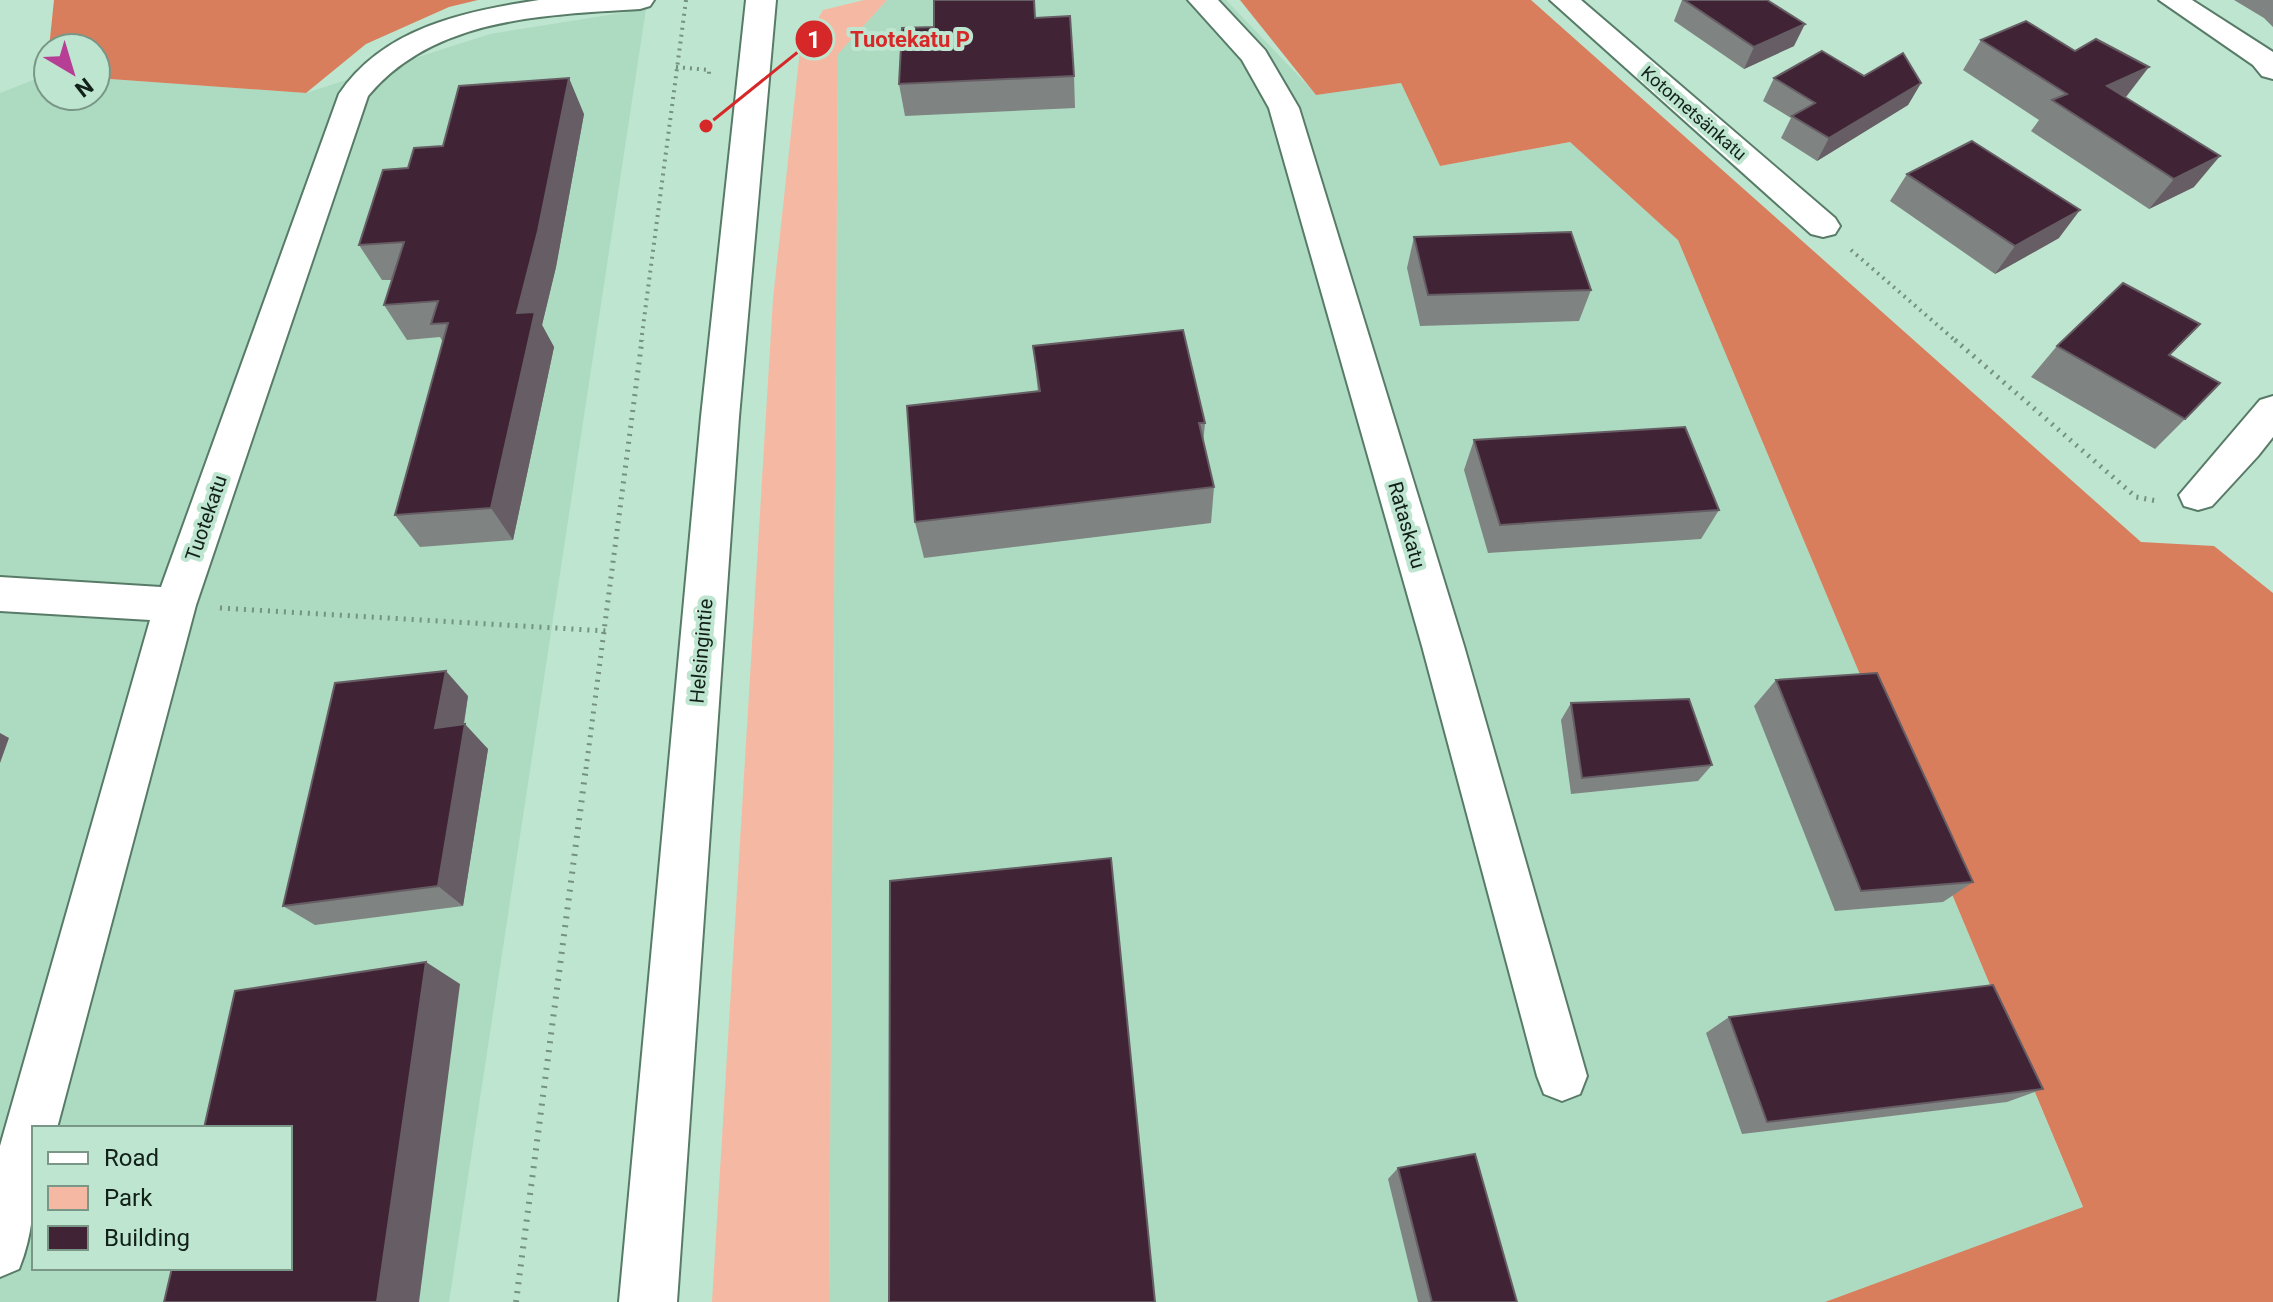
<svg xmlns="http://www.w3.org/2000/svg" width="2273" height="1302" font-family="Roboto,sans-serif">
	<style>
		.built { fill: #addbc1; fill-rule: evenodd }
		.green { fill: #f5b9a3 }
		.forest { fill: #d97e5d }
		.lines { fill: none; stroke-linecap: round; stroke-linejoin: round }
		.street-casing { stroke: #587b68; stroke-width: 4 }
		.secondary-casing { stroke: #587b68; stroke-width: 4 }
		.path-far2 { stroke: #749181; stroke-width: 4; stroke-dasharray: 2 5; stroke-linecap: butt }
		.path-far1 { stroke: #749181; stroke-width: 5; stroke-dasharray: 2 6; stroke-linecap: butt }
		.path { stroke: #749181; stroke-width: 6; stroke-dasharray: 2 7; stroke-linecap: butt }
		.street { fill: #fff; fill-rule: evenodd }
		.secondary { fill: #fff; fill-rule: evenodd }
		.wall { fill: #7f8482 }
		.shaded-wall { fill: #665e64 }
		.building { fill: #402436; stroke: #665e64; stroke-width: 2 }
		.labels { text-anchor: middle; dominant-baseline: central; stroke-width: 8; stroke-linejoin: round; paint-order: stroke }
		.far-street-label { font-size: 18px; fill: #112018; stroke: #bee5cf }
		.street-label { font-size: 20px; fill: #112018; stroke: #bee5cf }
		.leader { fill: none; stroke: #d62828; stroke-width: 3 }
		.callout-dot { fill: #d62828; stroke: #bee5cf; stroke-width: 3 }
		.mark-label { font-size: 24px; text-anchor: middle; font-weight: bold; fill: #fff }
		.callout-label { font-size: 22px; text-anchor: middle; font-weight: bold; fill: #d62828; stroke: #bee5cf; stroke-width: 8; stroke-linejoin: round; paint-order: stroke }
	</style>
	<rect width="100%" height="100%" fill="#bee5cf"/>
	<g class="built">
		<polygon points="887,0 1226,0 1316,94 1401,83 1440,166 1570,142 1678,239 2083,1208 1825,1302 829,1302 838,53"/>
		<path d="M 646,9 L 449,1302 L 0,1302 L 0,93 L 46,75 L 48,96 L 96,96 L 96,78 L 306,93 L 490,34 ZM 34,1128 L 290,1128 L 290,1268 L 34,1268 Z"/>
	</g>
	<polygon class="green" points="864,0 887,0 838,54 829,1302 712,1302 773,299 800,50 823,10"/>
	<g class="forest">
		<polygon points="54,0 478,0 449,7 366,44 306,93 96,78 96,48 49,48"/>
		<polygon points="1240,0 1531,0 2141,542 2214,546 2273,593 2273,1302 1825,1302 2083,1207 1678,240 1570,142 1440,166 1401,83 1316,95"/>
	</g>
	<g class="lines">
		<g class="street-casing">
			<g id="street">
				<path d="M 539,0 L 654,0 L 650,6 L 640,9 C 545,15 434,17 368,96 L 196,605 L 57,1128 L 34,1128 C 34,1177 38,1223 19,1269 L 0,1277 L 0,1146 L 150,620 L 0,611 L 0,577 L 161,587 L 339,94 C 383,28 465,11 539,0 Z"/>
				<polygon points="1188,0 1218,0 1265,50 1299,108 1464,646 1587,1076 1580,1094 1562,1101 1544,1094 1537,1076 1422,646 1269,108 1242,60"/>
				<polygon points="1550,0 1581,0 1835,218 1840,226 1835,234 1823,237 1811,234"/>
				<polygon points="2159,0 2192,0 2273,52 2273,79 2262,76 2253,65"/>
				<polygon points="2273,396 2273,437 2258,456 2212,506 2198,510 2184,506 2179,495 2260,400"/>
			</g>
		</g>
		<g class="secondary-casing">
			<polygon id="secondary" points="746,0 776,0 739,417 677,1302 619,1302 701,417"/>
		</g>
		<g class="path-far2">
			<polyline points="676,67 709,70 709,75"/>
			<polyline points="1851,250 1957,342"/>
			<polyline points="641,342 686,0"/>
		</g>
		<g class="path-far1">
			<polyline points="1955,340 2136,497 2157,501"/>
			<polyline points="220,608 606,631"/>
			<polyline points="586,769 642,340"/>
		</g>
		<polyline class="path" points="516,1302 586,767"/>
		<use href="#street" class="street"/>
		<use href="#secondary" class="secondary"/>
	</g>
	<g class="wall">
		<polygon points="1682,0 1767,0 1794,46 1744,69 1674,21"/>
		<polygon points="2234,0 2273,0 2273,27 2264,18"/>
		<polygon points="1036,18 1074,76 1075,108 905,116 899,84 934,27"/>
		<polygon points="1981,40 2125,98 2194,187 2149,209 2031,131 2039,120 1963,70"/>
		<polygon points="1864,76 1921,83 1908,105 1817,161 1781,138 1791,118 1763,101 1774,78"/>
		<polygon points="584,114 556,267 542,325 554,347 513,540 420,547 395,515 443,342 440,337 407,340 384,305 392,280 382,280 359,245 408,168 443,146"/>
		<polygon points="1907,174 2059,238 1995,274 1890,201"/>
		<polygon points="1414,237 1591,290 1579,321 1420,326 1407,268"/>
		<polygon points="1033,346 1205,423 1203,444 1214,487 1211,523 924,558 915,522 1038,392"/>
		<polygon points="2057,346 2170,356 2185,419 2155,449 2031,377"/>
		<polygon points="1474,440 1719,510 1701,539 1488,553 1464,470"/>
		<polygon points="1776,680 1973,882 1943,902 1835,911 1754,706"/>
		<polygon points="468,696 464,725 488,749 463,906 315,925 283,906"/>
		<polygon points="1571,703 1712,765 1698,781 1571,794 1561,720"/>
		<polygon points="1729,1017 2043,1089 2007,1102 1742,1134 1706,1033"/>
		<polygon points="1398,1168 1517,1302 1418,1302 1388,1179"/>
	</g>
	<g class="shaded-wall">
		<polygon points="1805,24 1794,46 1744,69 1754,47"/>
		<polygon points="2149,67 2126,97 2107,86"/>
		<polygon points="569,78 584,114 556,267 542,325 554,347 513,540 491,508 517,313"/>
		<polygon points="1921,83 1908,105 1817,161 1829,138"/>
		<polygon points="2220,156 2194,187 2149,209 2174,179"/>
		<polygon points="2080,210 2059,238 1995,274 2015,246"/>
		<polygon points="446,671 468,696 459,752 435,728"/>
		<polygon points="465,724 488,749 463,906 438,886"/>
		<polygon points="0,733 9,738 0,763"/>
		<polygon points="426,962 460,984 419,1302 377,1302"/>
	</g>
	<g class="building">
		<polygon points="934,0 1034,0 1035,18 1070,16 1074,76 899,84 902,28 934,27"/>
		<polygon points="1684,0 1767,0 1805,24 1754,47"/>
		<polygon points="2026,21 2075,51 2096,39 2149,67 2107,86 2220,156 2174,179 2052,100 2067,94 1981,40"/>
		<polygon points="1822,51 1864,76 1903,53 1921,83 1829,138 1792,116 1815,103 1774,78"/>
		<polygon points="569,78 538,231 517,313 535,312 491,508 395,515 448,323 431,324 438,301 384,305 404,242 359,245 383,170 408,168 414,148 443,146 459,86"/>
		<polygon points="1972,141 2080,210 2015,246 1907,174"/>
		<polygon points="1571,232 1591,290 1428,295 1414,237"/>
		<polygon points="2123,283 2200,324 2169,355 2220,383 2185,419 2057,346"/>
		<polygon points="1183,330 1205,423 1199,423 1214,487 915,522 907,406 1040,391 1033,346"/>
		<polygon points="1685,427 1719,510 1500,525 1474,440"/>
		<polygon points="446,671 435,728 465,724 438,886 283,906 335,683"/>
		<polygon points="1877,673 1973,882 1861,891 1776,680"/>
		<polygon points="1689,699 1712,765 1582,778 1571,703"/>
		<polygon points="1111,858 1155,1302 889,1302 890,881"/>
		<polygon points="426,962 377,1302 164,1302 172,1268 290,1268 290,1128 204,1128 235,991"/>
		<polygon points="1993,985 2043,1089 1767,1122 1729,1017"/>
		<polygon points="1475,1154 1517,1302 1432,1302 1398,1168"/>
	</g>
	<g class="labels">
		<g class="far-street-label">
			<text transform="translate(1694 113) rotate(41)">Kotometsänkatu</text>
		</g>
		<g class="street-label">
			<text transform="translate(206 518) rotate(-71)">Tuotekatu</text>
			<text transform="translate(1407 525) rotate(74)">Rataskatu</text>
			<text transform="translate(701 651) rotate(-85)">Helsingintie</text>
		</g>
	</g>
	<path class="leader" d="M706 126L814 39"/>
	<g class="callout-dot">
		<circle cx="706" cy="126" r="8"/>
		<circle cx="814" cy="39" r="20"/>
	</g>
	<g class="mark-label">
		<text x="814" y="48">1</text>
	</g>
	<g class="callout-label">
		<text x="910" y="47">Tuotekatu P</text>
	</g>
	<rect x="32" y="1126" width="260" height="144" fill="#bee5cf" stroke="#799686" stroke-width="2"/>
	<rect x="48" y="1152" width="40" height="12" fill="#ffffff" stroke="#799686" stroke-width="2"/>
	<text x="104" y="1166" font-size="24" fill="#112018">Road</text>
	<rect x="48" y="1186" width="40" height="24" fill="#f5b9a3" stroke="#799686" stroke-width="2"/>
	<text x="104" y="1206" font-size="24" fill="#112018">Park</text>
	<rect x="48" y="1226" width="40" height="24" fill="#402436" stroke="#799686" stroke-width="2"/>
	<text x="104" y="1246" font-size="24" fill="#112018">Building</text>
	<g transform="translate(72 72) rotate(142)"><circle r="38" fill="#bee5cf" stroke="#799686" stroke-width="2"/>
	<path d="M0-6L14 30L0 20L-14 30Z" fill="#b63e94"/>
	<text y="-12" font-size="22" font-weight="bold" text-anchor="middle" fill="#112018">N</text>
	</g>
</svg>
